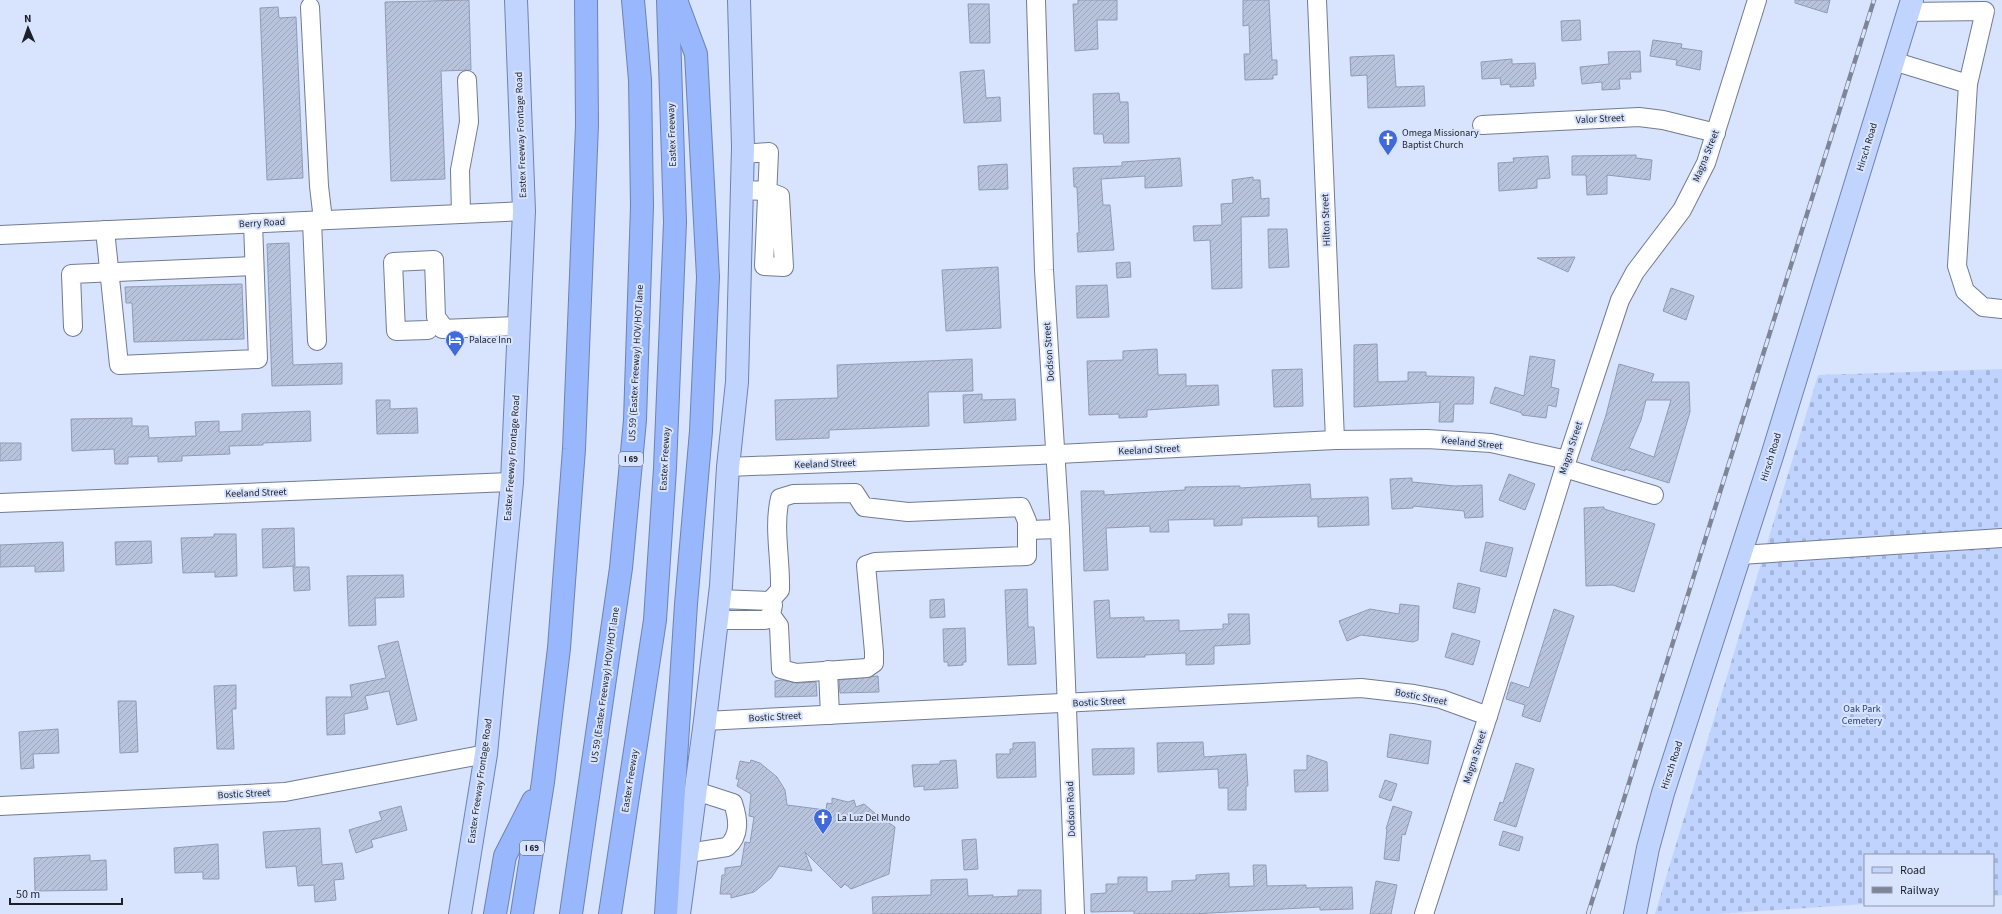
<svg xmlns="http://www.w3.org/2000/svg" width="2002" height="914" font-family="'Source Sans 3',sans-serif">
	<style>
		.cemetery { fill: url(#cemetery-stones) }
		.building { fill: url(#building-hatch); stroke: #909bb3; fill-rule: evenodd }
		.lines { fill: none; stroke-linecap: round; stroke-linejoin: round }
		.minor-casing { stroke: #717b92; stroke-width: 20 }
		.major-casing { stroke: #6d82b2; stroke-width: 24 }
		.highway-casing { stroke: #6d82b2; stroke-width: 24 }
		.minor { stroke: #fff; stroke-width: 18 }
		.major { stroke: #c1d4fd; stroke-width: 22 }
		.highway { stroke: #98b7fc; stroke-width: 22 }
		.rail-casing { stroke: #7d8597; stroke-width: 4.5 }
		.rail { stroke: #d8e4fe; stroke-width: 3; stroke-dasharray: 9; stroke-linecap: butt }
		.labels { text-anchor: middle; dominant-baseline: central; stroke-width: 4; stroke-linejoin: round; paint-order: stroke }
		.shield { fill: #d8e4fe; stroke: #545b69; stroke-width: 1 }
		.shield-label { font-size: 9px; font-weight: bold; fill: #1c2029 }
		.street-label { font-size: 10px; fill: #1c2029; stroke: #d8e4fe }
		.poi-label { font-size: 10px; fill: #1c2029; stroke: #d8e4fe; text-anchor: start }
		.park-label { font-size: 10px; fill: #233d87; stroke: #d8e4fe }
	</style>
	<defs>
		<pattern id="cemetery-stones" width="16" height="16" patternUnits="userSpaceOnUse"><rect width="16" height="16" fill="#bfd3fe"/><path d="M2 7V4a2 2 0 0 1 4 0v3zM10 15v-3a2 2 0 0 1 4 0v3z" fill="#a4b5da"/></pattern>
		<pattern id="building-hatch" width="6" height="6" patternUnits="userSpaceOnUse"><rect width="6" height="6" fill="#b7c3dc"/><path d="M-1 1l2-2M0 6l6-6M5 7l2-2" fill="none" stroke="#9da7bd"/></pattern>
	</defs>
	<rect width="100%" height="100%" fill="#d8e4fe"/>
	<polygon class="cemetery" points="2002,369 2002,895 1993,896 1993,855 1865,855 1865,904 1718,914 1655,914 1818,375"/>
	<g class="building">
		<polygon points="469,0 471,70 441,71 445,179 391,181 385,2"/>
		<polygon points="1078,0 1117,0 1117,20 1097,20 1098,49 1075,51 1073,4 1078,4"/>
		<polygon points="1243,0 1269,0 1272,60 1277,60 1277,75 1273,75 1273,79 1245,80 1244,54 1250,54 1249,25 1243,26"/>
		<polygon points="1795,0 1830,0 1827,13 1795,3"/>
		<polygon points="968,4 989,4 990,43 970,43"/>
		<polygon points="278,7 279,18 296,17 303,178 267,180 260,8"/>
		<polygon points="1580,20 1581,40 1562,41 1561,21"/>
		<polygon points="1653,40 1682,44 1681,48 1702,51 1700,70 1676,65 1677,60 1650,56"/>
		<polygon points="1640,51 1641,72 1630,72 1631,79 1619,79 1620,89 1602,90 1602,82 1582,84 1580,67 1609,64 1608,52"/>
		<polygon points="1394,55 1396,87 1424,86 1425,106 1368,108 1367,75 1351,76 1350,57"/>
		<polygon points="1512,59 1512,64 1535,63 1536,79 1533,79 1534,86 1510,87 1510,84 1501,85 1500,78 1482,79 1481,62"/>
		<polygon points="984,70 986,98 1000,97 1001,121 964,123 960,72"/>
		<polygon points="1119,93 1120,102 1128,102 1129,143 1104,143 1103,134 1094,134 1093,94"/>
		<polygon points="1636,155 1636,158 1652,160 1650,180 1607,175 1607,194 1587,195 1586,175 1572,175 1572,156"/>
		<polygon points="1548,156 1550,178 1537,179 1537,188 1499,191 1498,163 1514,162 1513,158"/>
		<polygon points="1180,158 1182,186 1145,188 1145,176 1101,179 1103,205 1110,205 1114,250 1078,252 1077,233 1079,233 1077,187 1074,187 1073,168 1122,166 1122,162"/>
		<polygon points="1007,164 1008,189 979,190 978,166"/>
		<polygon points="1253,177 1253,180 1260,180 1261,199 1269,198 1269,216 1241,217 1242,288 1212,289 1210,240 1194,241 1193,226 1222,225 1221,204 1233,203 1232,180"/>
		<polygon points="1268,229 1287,229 1289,267 1269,268"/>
		<polygon points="289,243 293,365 342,363 342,384 272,386 267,244"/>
		<polygon points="1575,257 1568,272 1537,258"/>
		<polygon points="1130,262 1131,277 1117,278 1116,263"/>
		<polygon points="998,267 1001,328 946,331 942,270"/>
		<polygon points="242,284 244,339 134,342 132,303 126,303 125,287"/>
		<polygon points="1107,285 1109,317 1077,318 1076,286"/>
		<polygon points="1671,288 1694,296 1686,320 1663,311"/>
		<polygon points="1377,344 1378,382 1408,381 1408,372 1426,372 1426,376 1474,377 1473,404 1454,404 1453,422 1439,422 1440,402 1354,407 1354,345"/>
		<polygon points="1157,349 1158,375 1186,374 1186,386 1218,385 1219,405 1147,410 1147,417 1119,418 1119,414 1089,415 1087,361 1123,360 1123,351"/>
		<polygon points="1530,356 1555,360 1551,387 1559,389 1556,407 1548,405 1546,418 1522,415 1522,413 1490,403 1495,387 1524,396"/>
		<polygon points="972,359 973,391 928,392 929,426 829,430 829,438 776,440 775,400 838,398 837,365"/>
		<path d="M 1619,364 L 1654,374 L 1651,382 L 1689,382 L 1690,412 L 1669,483 L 1625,469 L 1625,471 L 1591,460 L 1606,415 ZM 1646,400 L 1671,400 L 1654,457 L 1629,448 L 1641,420 Z"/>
		<polygon points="1302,369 1303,406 1274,407 1272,370"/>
		<polygon points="982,394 982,400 1015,399 1016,420 964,423 963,395"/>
		<polygon points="376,400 390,400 390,409 417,408 418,433 377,434"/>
		<polygon points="310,411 311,441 263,443 263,445 229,446 230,454 182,456 182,461 158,462 158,456 128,457 128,464 115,464 114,449 72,451 71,419 132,418 132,426 148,426 149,438 196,436 195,422 219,421 219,432 242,431 242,414"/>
		<polygon points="0,443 21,443 21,460 0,461"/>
		<polygon points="1509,474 1535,484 1525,510 1499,500"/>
		<polygon points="1412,478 1412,482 1455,486 1482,485 1483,517 1465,518 1464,511 1413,506 1413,508 1392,509 1390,479"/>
		<polygon points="1310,484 1311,499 1368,497 1369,525 1318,527 1318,516 1242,518 1242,525 1214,526 1214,519 1168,520 1169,532 1150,532 1150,526 1106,528 1108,570 1084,571 1081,491 1104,491 1104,495 1185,490 1185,487 1240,486 1240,488"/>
		<polygon points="1604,507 1604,509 1655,524 1634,592 1613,585 1586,586 1584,508"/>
		<polygon points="294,528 295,566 263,568 262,529"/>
		<polygon points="214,534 236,534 237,576 215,577 215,572 183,573 181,538 214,537"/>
		<polygon points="151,541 152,563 116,565 115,542"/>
		<polygon points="63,542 64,571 35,572 35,566 0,567 0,545"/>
		<polygon points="1486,542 1513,548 1506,577 1480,571"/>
		<polygon points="293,567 309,567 310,590 294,591"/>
		<polygon points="403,575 404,597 375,598 376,625 349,626 347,576"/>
		<polygon points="1458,583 1480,588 1475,613 1453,608"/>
		<polygon points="1027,589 1028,627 1034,627 1036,664 1008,665 1005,590"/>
		<polygon points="944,599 945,617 930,618 930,600"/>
		<polygon points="1109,600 1110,618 1144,617 1144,621 1179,620 1179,631 1223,629 1223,624 1229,624 1228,614 1249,614 1250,644 1214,646 1214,664 1186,665 1186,653 1145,655 1145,657 1097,658 1094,601"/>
		<polygon points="1400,604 1419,606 1418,640 1413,642 1361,635 1347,641 1339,621 1370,609 1399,614"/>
		<polygon points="1554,609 1574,616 1540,722 1522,716 1525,705 1506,699 1511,682 1529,688"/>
		<polygon points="965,628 966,662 963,662 963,665 948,666 948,662 944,662 943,629"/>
		<polygon points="1452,633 1480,641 1473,665 1445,657"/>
		<polygon points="398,641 417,720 397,725 389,691 365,696 368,709 344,714 345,734 327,735 326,697 352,697 350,685 386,678 378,646"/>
		<polygon points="878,676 879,692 840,693 839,680"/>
		<polygon points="782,680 796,683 816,682 817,696 775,697 775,681"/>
		<polygon points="236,685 236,709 232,709 234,749 217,749 214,686"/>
		<polygon points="118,701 136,701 138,752 120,753"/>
		<polygon points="58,729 59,753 33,754 34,768 21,769 19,732"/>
		<polygon points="1390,734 1431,741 1428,764 1387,757"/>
		<polygon points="1035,742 1036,777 997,778 996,754 1010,754 1010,749 1013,749 1013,743"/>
		<polygon points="1203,742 1204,757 1246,754 1248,786 1246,786 1246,810 1228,810 1228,788 1219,788 1218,769 1158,772 1157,743"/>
		<polygon points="1134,748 1134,774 1093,775 1092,749"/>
		<polygon points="1307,755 1327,762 1328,791 1295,792 1294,770 1307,770"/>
		<polygon points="751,760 760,763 777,777 785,790 787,805 826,810 827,803 832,804 832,798 848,802 854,800 856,807 864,804 877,815 895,827 889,874 851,889 845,884 841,888 805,852 812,871 779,866 771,878 754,892 731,898 731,894 720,894 722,875 725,875 725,868 741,866 745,842 750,843 754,817 749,816 751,794 737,786 739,779 736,779 740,761 750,763"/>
		<polygon points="956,760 958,788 924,790 924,786 914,787 912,765 940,764 940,761"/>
		<polygon points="1516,763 1534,769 1516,827 1494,820 1500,802 1503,803"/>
		<polygon points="1385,780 1397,784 1391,801 1379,797"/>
		<polygon points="401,806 407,830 371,840 373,847 356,853 349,830 382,820 379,812"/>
		<polygon points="1393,806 1412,812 1405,835 1402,834 1399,861 1384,859 1387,829 1386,829"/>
		<polygon points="320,828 322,865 342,863 344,879 334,880 336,900 315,902 314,885 298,886 296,866 266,868 263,832"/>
		<polygon points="1503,831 1523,837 1519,851 1499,845"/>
		<polygon points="976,839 978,869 964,870 962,840"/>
		<polygon points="218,844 219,879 203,879 203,872 175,873 174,848"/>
		<polygon points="90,855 90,861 106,860 107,890 35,891 34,858"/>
		<polygon points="1253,865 1266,865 1267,886 1306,885 1306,888 1352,887 1353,909 1320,910 1320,907 1193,914 1134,914 1134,911 1091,912 1091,894 1106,893 1106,884 1118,884 1118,877 1147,877 1147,892 1172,891 1172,881 1196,880 1196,875 1229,873 1229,887 1254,886"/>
		<polygon points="967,879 968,896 993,895 993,897 1018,896 1018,890 1041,890 1041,914 873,914 872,897 931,895 931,880"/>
		<polygon points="1376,881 1397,885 1391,914 1370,914"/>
	</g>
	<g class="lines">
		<g class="minor-casing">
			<g id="minor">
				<polyline points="1036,0 1044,270 1060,529 1075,914"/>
				<polyline points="1317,0 1335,440"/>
				<polyline points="310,7 319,186 323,220"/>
				<polyline points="1893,61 1968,84 1985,11 1908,12"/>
				<polyline points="1968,84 1957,266 1965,291 1983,307 2002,309"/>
				<polyline points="1482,125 1639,117 1663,120 1716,133"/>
				<polyline points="742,190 767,191 780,196 784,267 764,266 769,152 743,154"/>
				<polyline points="461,214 460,170 469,122 467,80"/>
				<polyline points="312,221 317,341"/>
				<polyline points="105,230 119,365 258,359 253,223"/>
				<polyline points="0,235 524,211"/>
				<polyline points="73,327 71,274 254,266"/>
				<polyline points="442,329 519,326"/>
				<polyline points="428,330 396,331 393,262 434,260 436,317 445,329"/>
				<polyline points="728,467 1038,455 1335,440 1427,439 1491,443 1567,460"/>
				<polyline points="1564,468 1654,495"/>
				<polyline points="0,503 512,482"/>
				<polyline points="1027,530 1060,529"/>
				<polyline points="1740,555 2002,538"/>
				<path d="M 719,599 L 770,601 L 780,590 C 781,559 773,528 780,498 L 793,494 L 855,493 L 864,507 L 908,512 L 1021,507 L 1027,521 L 1027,556 L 875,562 L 866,565 L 874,652 L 874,663 L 867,668 L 796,673 L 781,669 L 779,626 L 771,615 L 773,605 L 770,601"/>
				<polyline points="717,620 765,620 771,615"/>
				<polyline points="828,670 830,715"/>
				<polyline points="705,721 1361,688 1414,694 1441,699 1488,716"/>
				<polyline points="0,806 285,792 486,754"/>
				<path d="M 688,853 L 727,847 C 741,835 738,818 733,803 L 696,791"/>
				<polyline points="1424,914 1488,716 1567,460 1620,300 1635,272 1682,210 1706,163 1757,0"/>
			</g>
		</g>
		<g class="major-casing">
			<g id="major">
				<polyline points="460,914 486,754 512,482 524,211 516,0"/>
				<polyline points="679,914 705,721 721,586 728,467 737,382 743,147 739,0"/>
				<polyline points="1635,914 1648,848 1663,793 1772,456 1912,0"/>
			</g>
		</g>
		<g class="highway-casing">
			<g id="highway">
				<polyline points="495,914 505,856 533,801"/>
				<polyline points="522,914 543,782 559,648 574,449 587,125 586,0"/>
				<polyline points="571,914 621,568 635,420 642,206 640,80 633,0"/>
				<polyline points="610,914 655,620 665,468 675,222 668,0"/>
				<polyline points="666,914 686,604 701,431 708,277 696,54 676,0"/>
			</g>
		</g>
		<use href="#minor" class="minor"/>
		<use href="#major" class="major"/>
		<use href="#highway" class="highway"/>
		<g class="rail-casing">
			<polyline id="rail" points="1588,914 1874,0"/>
		</g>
		<use href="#rail" class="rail"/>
	</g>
	<defs>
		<g id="church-pin" transform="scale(1)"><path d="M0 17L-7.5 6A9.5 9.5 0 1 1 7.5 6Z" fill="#406adb" stroke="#d8e4fe"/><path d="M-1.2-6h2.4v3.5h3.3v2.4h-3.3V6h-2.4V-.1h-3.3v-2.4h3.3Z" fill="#fff"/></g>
		<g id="hotel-pin" transform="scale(1)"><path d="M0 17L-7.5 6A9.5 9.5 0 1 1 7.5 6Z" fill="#406adb" stroke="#d8e4fe"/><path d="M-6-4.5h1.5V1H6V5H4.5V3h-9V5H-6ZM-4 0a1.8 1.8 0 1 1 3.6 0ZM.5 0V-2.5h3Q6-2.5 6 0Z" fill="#fff"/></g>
	</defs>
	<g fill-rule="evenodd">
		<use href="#church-pin" x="1388" y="139"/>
		<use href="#hotel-pin" x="455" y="340"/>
		<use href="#church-pin" x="823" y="818"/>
	</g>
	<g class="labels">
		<g class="shield">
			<rect x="619" y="452" width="24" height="14" rx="3"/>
			<rect x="520" y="841" width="24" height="14" rx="3"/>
		</g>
		<g class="shield-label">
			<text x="631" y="459">I 69</text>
			<text x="532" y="848">I 69</text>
		</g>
		<g class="street-label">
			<text transform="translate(1600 119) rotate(-3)">Valor Street</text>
			<text transform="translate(521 135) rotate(-92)">Eastex Freeway Frontage Road</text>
			<text transform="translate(672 135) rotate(-92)">Eastex Freeway</text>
			<text transform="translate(1867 147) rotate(-73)">Hirsch Road</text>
			<text transform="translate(1706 156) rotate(-68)">Magna Street</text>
			<text transform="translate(1326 220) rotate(-92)">Hilton Street</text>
			<text transform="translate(262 223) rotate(-3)">Berry Road</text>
			<text transform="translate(1049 352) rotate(-94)">Dodson Street</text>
			<text transform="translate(636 363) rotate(-87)">US 59 (Eastex Freeway) HOV/HOT lane</text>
			<text transform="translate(1472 443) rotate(6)">Keeland Street</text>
			<text transform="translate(1571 448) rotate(-72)">Magna Street</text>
			<text transform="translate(1149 450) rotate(-3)">Keeland Street</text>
			<text transform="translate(1771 457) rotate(-73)">Hirsch Road</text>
			<text transform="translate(512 458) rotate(-86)">Eastex Freeway Frontage Road</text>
			<text transform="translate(665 459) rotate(-87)">Eastex Freeway</text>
			<text transform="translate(825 464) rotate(-2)">Keeland Street</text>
			<text transform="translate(256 493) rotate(-2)">Keeland Street</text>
			<text transform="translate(605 685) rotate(-82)">US 59 (Eastex Freeway) HOV/HOT lane</text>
			<text transform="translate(1421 697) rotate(11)">Bostic Street</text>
			<text transform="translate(1099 702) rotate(-3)">Bostic Street</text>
			<text transform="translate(775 717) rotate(-3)">Bostic Street</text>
			<text transform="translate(1475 757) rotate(-72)">Magna Street</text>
			<text transform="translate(1672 765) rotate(-72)">Hirsch Road</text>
			<text transform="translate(480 781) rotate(-82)">Eastex Freeway Frontage Road</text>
			<text transform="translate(630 781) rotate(-81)">Eastex Freeway</text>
			<text transform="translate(244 794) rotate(-3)">Bostic Street</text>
			<text transform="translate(1071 809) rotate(-92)">Dodson Road</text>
		</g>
		<g class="poi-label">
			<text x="1402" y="133">Omega Missionary<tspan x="1402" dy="12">Baptist Church</tspan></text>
			<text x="469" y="340">Palace Inn</text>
			<text x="837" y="818">La Luz Del Mundo</text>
		</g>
		<g class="park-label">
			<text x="1862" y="709">Oak Park<tspan x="1862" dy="12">Cemetery</tspan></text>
		</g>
	</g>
	<rect x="1864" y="854" width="130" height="52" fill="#d8e4fe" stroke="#8d96a9"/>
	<rect x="1872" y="867" width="20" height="6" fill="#c1d4fd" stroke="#8d96a9"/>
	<text x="1900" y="874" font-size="12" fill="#1c2029">Road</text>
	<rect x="1872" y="887" width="20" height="6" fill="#7d8597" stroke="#8d96a9"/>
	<text x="1900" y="894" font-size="12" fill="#1c2029">Railway</text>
	<g transform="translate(28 28) rotate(358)" stroke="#d8e4fe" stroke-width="3" paint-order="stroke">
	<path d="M0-3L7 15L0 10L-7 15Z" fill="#1c2029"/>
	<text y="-6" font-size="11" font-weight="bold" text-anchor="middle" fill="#1c2029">N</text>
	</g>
	<path d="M10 898v6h112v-6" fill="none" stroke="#1c2029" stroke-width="2"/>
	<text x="16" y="898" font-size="12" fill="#1c2029" stroke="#d8e4fe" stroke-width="3" paint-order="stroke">50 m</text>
</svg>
